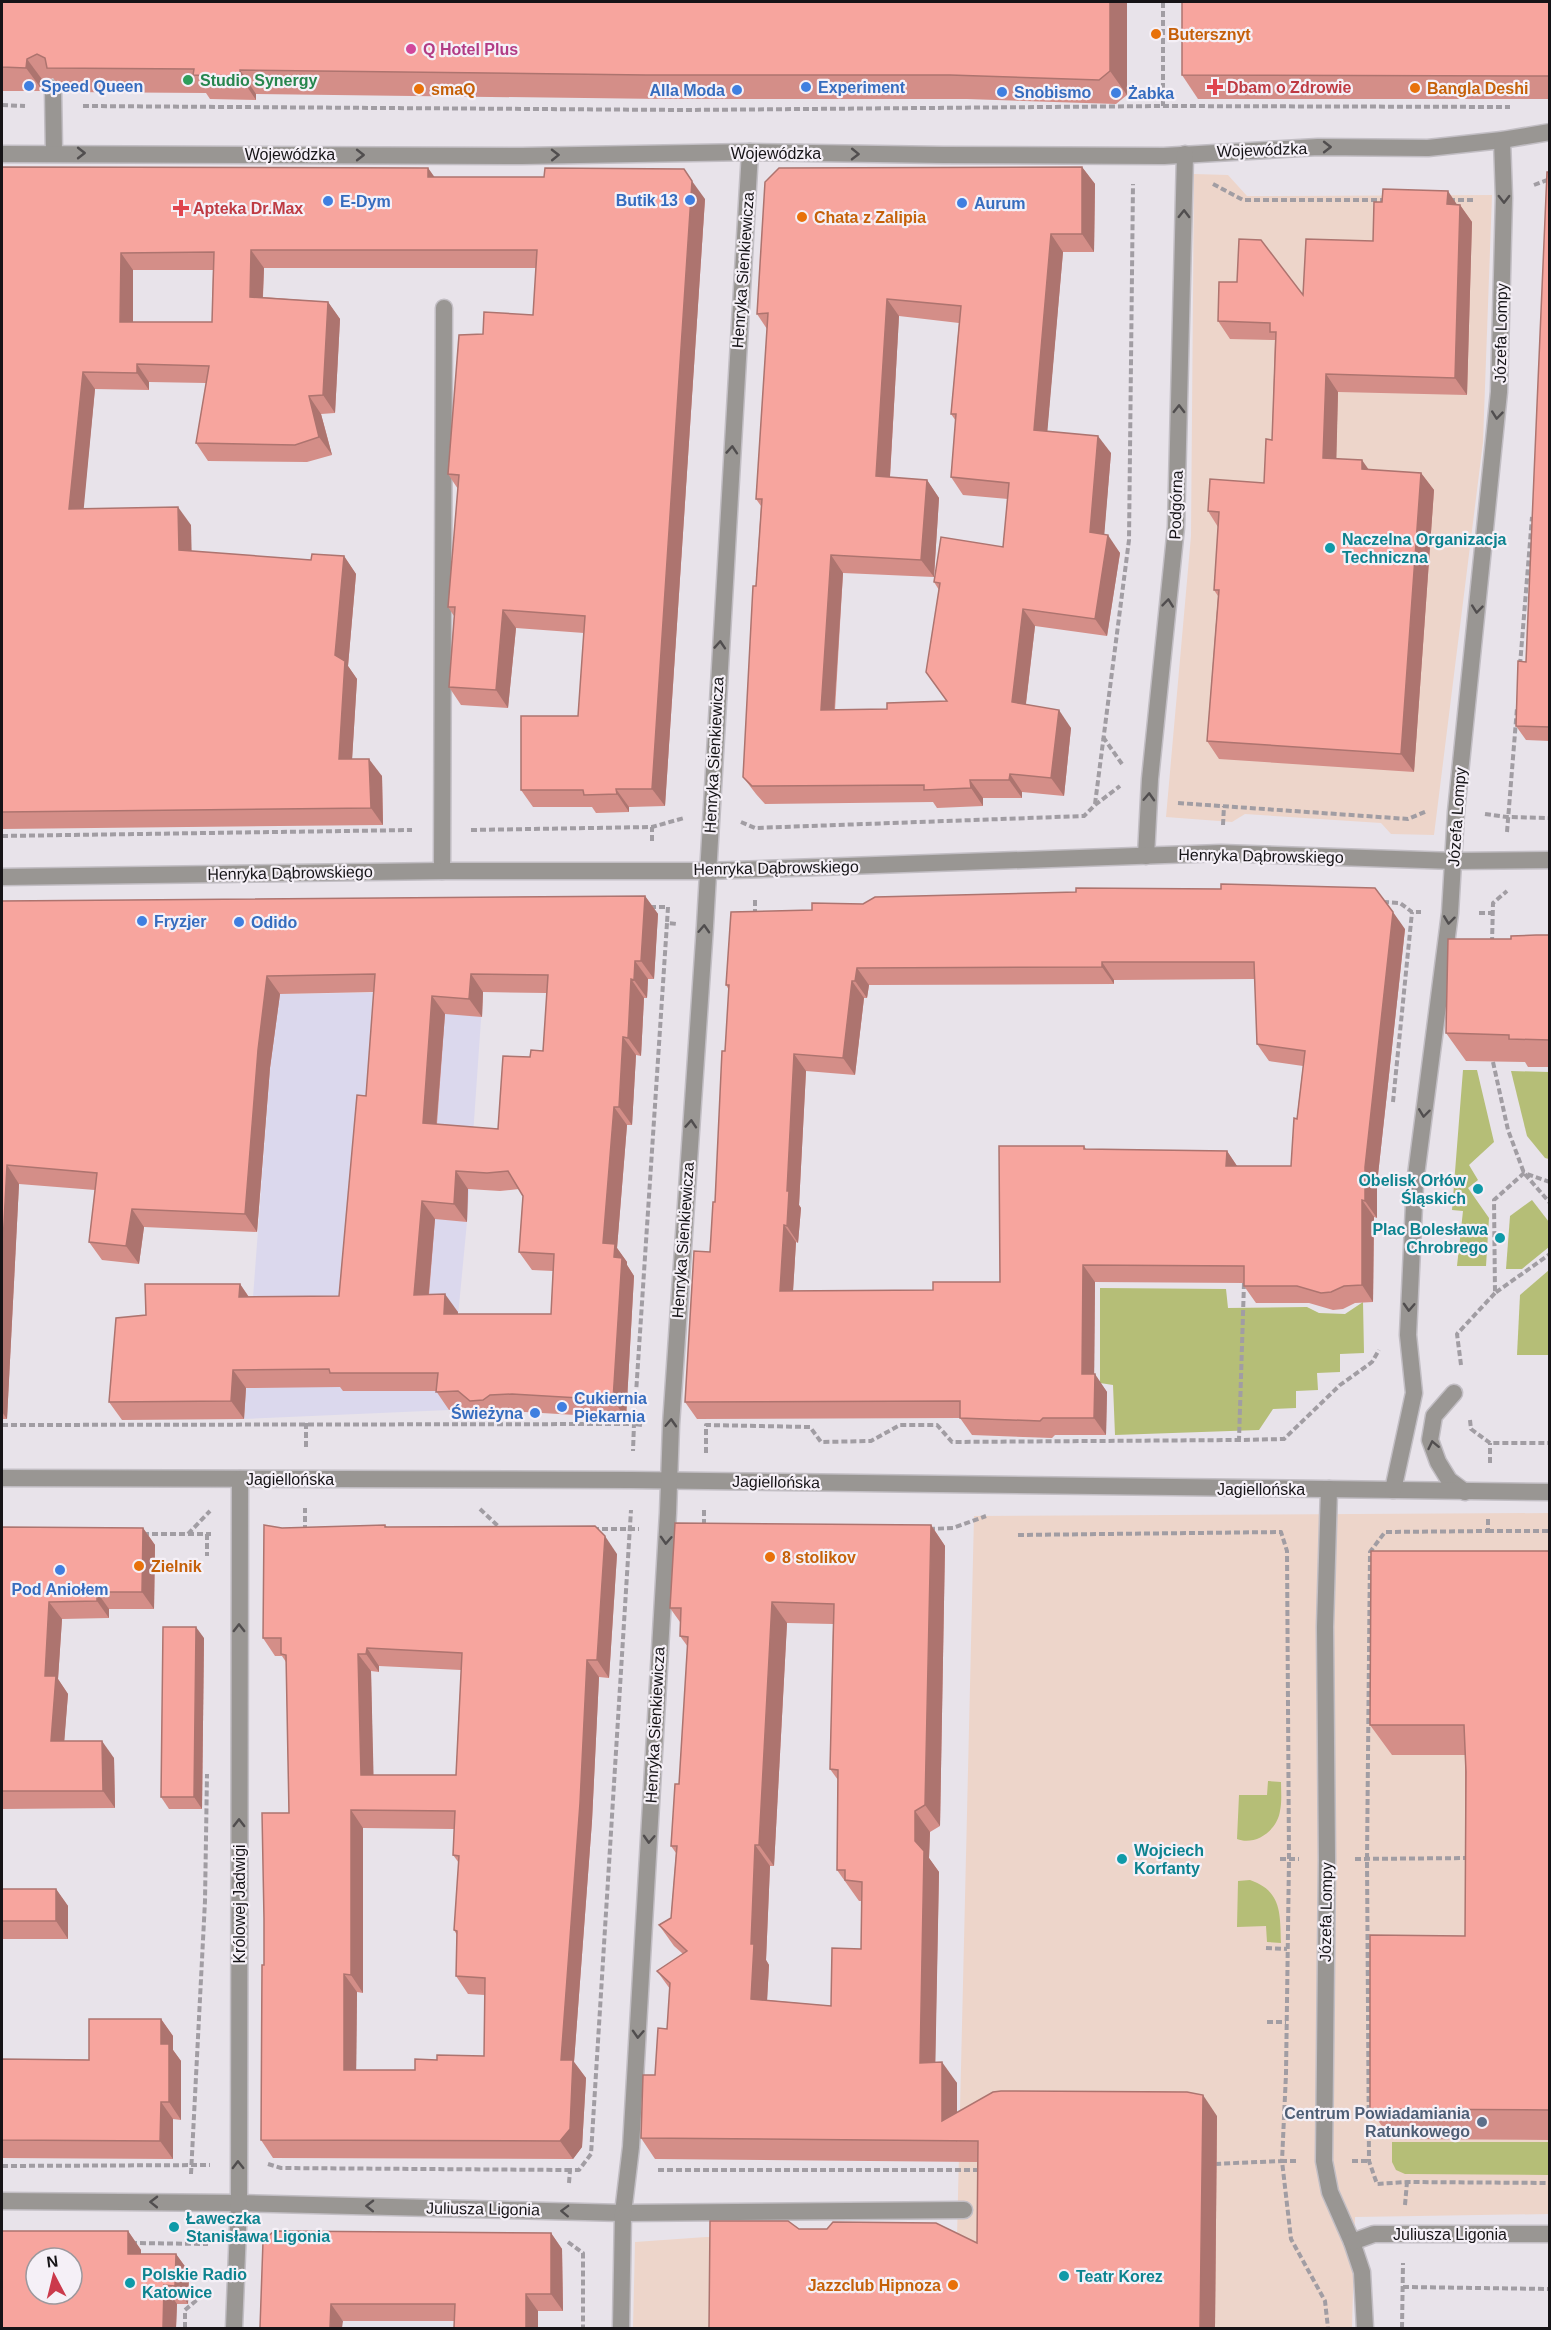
<svg xmlns="http://www.w3.org/2000/svg" width="1551" height="2330" font-family="Arial,sans-serif">
	<style>
		.commercial { fill: #edd5ca }
		.education { fill: #dbd8ed }
		.green { fill: #b5be77 }
		.lines { fill: none; stroke-linecap: round; stroke-linejoin: round }
		.service-casing { stroke: #c2bec4; stroke-width: 19 }
		.minor-casing { stroke: #c2bec4; stroke-width: 19 }
		.path { stroke: #a19da3; stroke-width: 4; stroke-dasharray: 6 3; stroke-linecap: butt }
		.service { stroke: #999693; stroke-width: 16 }
		.minor { stroke: #999693; stroke-width: 16 }
		.wall { fill: #d48e88; fill-rule: evenodd }
		.shaded-wall { fill: #ad746f }
		.building { fill: #f7a59e; stroke: #ad746f; stroke-width: 1.5; fill-rule: evenodd }
		.oneway { stroke: #514e4f }
		.food-dot { fill: #e8710a; stroke: #f5f0f7; stroke-width: 2 }
		.hotel-dot { fill: #d1479c; stroke: #f5f0f7; stroke-width: 2 }
		.leisure-dot { fill: #2e9e5b; stroke: #f5f0f7; stroke-width: 2 }
		.shop-dot { fill: #3f7fe0; stroke: #f5f0f7; stroke-width: 2 }
		.health-dot { fill: #e0444e; stroke: #f5f0f7; stroke-width: 2 }
		.culture-dot { fill: #0f9aa8; stroke: #f5f0f7; stroke-width: 2 }
		.service-dot { fill: #5c6f8a; stroke: #f5f0f7; stroke-width: 2 }
		.labels { text-anchor: middle; dominant-baseline: central; stroke-width: 4.5; stroke-linejoin: round; paint-order: stroke }
		.food-label { font-size: 16px; font-weight: bold; fill: #c56008; stroke: #f5f0f7; text-anchor: start }
		.hotel-label { font-size: 16px; font-weight: bold; fill: #b23c85; stroke: #f5f0f7; text-anchor: start }
		.leisure-label { font-size: 16px; font-weight: bold; fill: #27864d; stroke: #f5f0f7; text-anchor: start }
		.shop-label { font-size: 16px; font-weight: bold; fill: #366cbe; stroke: #f5f0f7; text-anchor: start }
		.health-label { font-size: 16px; font-weight: bold; fill: #be3a42; stroke: #f5f0f7; text-anchor: start }
		.street-label { font-size: 16px; fill: #161417; stroke: #f5f0f7 }
		.culture-label { font-size: 16px; font-weight: bold; fill: #0d838f; stroke: #f5f0f7; text-anchor: start }
		.service-label { font-size: 16px; font-weight: bold; fill: #4e5e75; stroke: #f5f0f7; text-anchor: end }
	</style>
	<rect width="100%" height="100%" fill="#e8e3ea"/>
	<g class="commercial">
		<polygon points="1194,174 1228,175 1247,196 1492,195 1483,442 1434,835 1391,834 1381,823 1245,814 1232,822 1166,817 1191,536"/>
		<polygon points="1549,1513 1549,2214 1355,2217 1352,2328 633,2328 635,2242 706,2237 957,2238 974,1516"/>
	</g>
	<polygon class="education" points="483,991 467,1222 449,1410 244,1419 270,1068 280,994"/>
	<g class="green">
		<polygon points="1463,1070 1477,1070 1494,1142 1469,1165 1478,1180 1468,1188 1489,1218 1486,1266 1457,1266 1463,1211 1452,1210"/>
		<polygon points="1511,1071 1549,1072 1549,1159 1545,1158 1527,1136"/>
		<polygon points="1532,1200 1549,1222 1549,1247 1522,1269 1506,1269 1510,1216"/>
		<polygon points="1549,1270 1549,1355 1517,1355 1520,1295"/>
		<polygon points="1100,1288 1226,1289 1228,1308 1307,1307 1319,1313 1345,1314 1363,1302 1364,1353 1340,1354 1340,1372 1317,1373 1318,1390 1296,1391 1296,1408 1273,1409 1259,1430 1115,1435 1113,1385 1100,1383"/>
		<path d="M 1268,1781 L 1281,1782 C 1281,1791 1282,1802 1280,1811 C 1277,1831 1255,1846 1237,1839 L 1239,1795 L 1267,1795 Z"/>
		<path d="M 1250,1880 C 1282,1891 1280,1914 1281,1943 L 1267,1942 L 1266,1926 L 1237,1927 L 1238,1881 Z"/>
		<polygon points="1392,2142 1549,2142 1549,2175 1405,2174 1396,2170 1392,2162"/>
	</g>
	<g class="lines">
		<g class="service-casing">
			<g id="service">
				<polyline points="53,88 54,153"/>
				<polyline points="442,871 444,308"/>
				<polyline points="1454,1393 1434,1416 1430,1440 1438,1462 1449,1480 1465,1492"/>
				<polyline points="623,2213 964,2210"/>
			</g>
		</g>
		<g class="minor-casing">
			<g id="minor">
				<polyline points="2,154 522,156 750,152 943,155 1164,156 1318,147 1428,148 1502,140 1550,132"/>
				<polyline points="1146,856 1150,779 1176,527 1185,154"/>
				<polyline points="2,877 442,871 707,871 1221,853 1454,861 1550,860"/>
				<polyline points="2,1478 632,1480 1550,1492"/>
				<polyline points="1329,1489 1325,1627 1327,1859 1324,2161 1330,2192 1352,2242 1362,2272 1365,2328"/>
				<polyline points="1393,1490 1414,1393 1408,1335 1415,1183 1450,913 1456,812 1499,392 1504,198 1502,140"/>
				<polyline points="2,2201 239,2203 623,2213"/>
				<polyline points="1352,2242 1374,2234 1550,2234"/>
				<polyline points="234,2328 239,2203 240,1479"/>
				<polyline points="621,2328 623,2213 631,2147 668,1513 671,1425 705,926 750,152"/>
			</g>
		</g>
		<g class="path">
			<polyline points="1163,2 1163,106"/>
			<polyline points="2,105 25,106"/>
			<polyline points="83,106 685,110 1163,106 1510,107"/>
			<polyline points="1213,184 1243,200 1385,200"/>
			<polyline points="1534,185 1550,179"/>
			<polyline points="1449,200 1475,200"/>
			<polyline points="1520,665 1532,517"/>
			<polyline points="1103,737 1122,764"/>
			<polyline points="1178,803 1408,819 1427,811"/>
			<polyline points="1095,804 1129,540 1133,184"/>
			<polyline points="1485,814 1507,817 1550,818"/>
			<polyline points="741,822 755,828 1084,816 1095,805 1120,786"/>
			<polyline points="1223,825 1224,806"/>
			<polyline points="471,830 652,827 684,818"/>
			<polyline points="1507,832 1517,708"/>
			<polyline points="2,836 412,830"/>
			<polyline points="652,841 652,827"/>
			<polyline points="1383,902 1400,903 1412,912 1421,912"/>
			<polyline points="650,907 668,907 667,923"/>
			<polyline points="1479,913 1493,913"/>
			<polyline points="755,915 755,898"/>
			<polyline points="1492,943 1493,903 1507,891"/>
			<polyline points="1493,1062 1508,1130 1524,1173 1550,1203"/>
			<polyline points="1393,1102 1412,912"/>
			<polyline points="1550,1182 1524,1173 1494,1200 1495,1293 1550,1254"/>
			<polyline points="1244,1283 1239,1440 1284,1439 1340,1385 1372,1362 1379,1350"/>
			<polyline points="1461,1365 1457,1334 1495,1293"/>
			<polyline points="1470,1420 1471,1429 1490,1443 1550,1443"/>
			<polyline points="306,1423 306,1450"/>
			<polyline points="2,1425 634,1424 633,1451"/>
			<polyline points="642,1425 634,1424 667,923 677,924"/>
			<polyline points="706,1453 706,1425 810,1427 821,1442 871,1441 900,1425 937,1425 952,1442 1239,1440"/>
			<polyline points="1490,1463 1490,1443"/>
			<polyline points="480,1509 499,1527"/>
			<polyline points="1488,1519 1488,1531 1385,1532 1370,1552 1367,1859 1369,2161 1377,2184 1407,2182 1550,2183"/>
			<polyline points="704,1525 704,1509"/>
			<polyline points="593,1529 639,1529"/>
			<polyline points="929,1529 953,1528 986,1516"/>
			<polyline points="305,1531 305,1508"/>
			<polyline points="1488,1531 1550,1531"/>
			<polyline points="143,1534 211,1534"/>
			<polyline points="188,1534 210,1511"/>
			<polyline points="207,1534 207,1556"/>
			<polyline points="1018,1535 1281,1532 1287,1551 1289,1859 1286,2074 1282,2161 1213,2164"/>
			<polyline points="1280,1859 1299,1859"/>
			<polyline points="1355,1859 1470,1858"/>
			<polyline points="1266,1948 1287,1949"/>
			<polyline points="1267,2022 1286,2022"/>
			<polyline points="1296,2161 1282,2161 1291,2239 1325,2301 1328,2328"/>
			<polyline points="1352,2161 1369,2161"/>
			<polyline points="268,2164 281,2168 570,2170"/>
			<polyline points="2,2166 210,2165"/>
			<polyline points="658,2170 981,2170"/>
			<polyline points="191,2174 205,1901 207,1774"/>
			<polyline points="569,2183 570,2170 579,2170 591,2154 631,1510"/>
			<polyline points="1405,2205 1407,2182"/>
			<polyline points="568,2242 583,2253 583,2328"/>
			<polyline points="131,2243 208,2244"/>
			<polyline points="188,2244 189,2232"/>
			<polyline points="1403,2287 1550,2289"/>
			<polyline points="185,2328 185,2310 205,2293"/>
			<polyline points="1402,2328 1403,2263"/>
		</g>
		<use href="#service" class="service"/>
		<use href="#minor" class="minor"/>
	</g>
	<g class="wall">
		<polygon points="2,2 1127,2 1127,95 1116,104 967,99 662,99 256,94 256,100 210,99 206,93 64,92 53,78 44,82 43,91 2,91"/>
		<polygon points="1550,2 1550,99 1198,99 1182,75"/>
		<path d="M 2,167 L 428,168 L 434,177 L 705,199 L 665,806 L 629,807 L 629,812 L 596,813 L 592,807 L 533,807 L 521,790 L 578,716 L 584,633 L 516,628 L 508,708 L 461,705 L 449,687 L 454,616 L 448,607 L 458,489 L 448,474 L 483,334 L 533,315 L 536,268 L 264,268 L 263,297 L 328,302 L 340,319 L 335,413 L 321,414 L 332,455 L 307,462 L 208,461 L 196,443 L 206,383 L 149,382 L 149,390 L 95,389 L 83,509 L 191,525 L 191,551 L 311,560 L 344,556 L 356,574 L 348,666 L 357,679 L 352,759 L 382,776 L 383,825 L 2,829 ZM 133,270 L 213,270 L 212,322 L 133,322 Z"/>
		<path d="M 1082,167 L 1095,184 L 1094,252 L 1063,252 L 1047,431 L 1111,453 L 1104,534 L 1120,553 L 1107,636 L 1035,626 L 1026,704 L 1071,728 L 1064,796 L 1022,792 L 1022,798 L 983,798 L 983,806 L 937,808 L 933,802 L 765,804 L 756,794 L 743,777 L 761,506 L 756,499 L 767,329 L 757,314 ZM 899,316 L 959,323 L 951,414 L 956,421 L 951,477 L 963,495 L 1008,499 L 1003,547 L 934,582 L 939,590 L 947,701 L 887,709 L 835,710 L 843,573 L 934,577 L 939,498 L 927,480 L 890,477 Z"/>
		<polygon points="1550,172 1550,741 1526,740 1516,726 1526,662"/>
		<polygon points="1457,205 1460,205 1472,222 1467,395 1338,392 1336,458 1369,470 1421,473 1434,490 1414,772 1219,759 1207,741 1218,596 1214,590 1218,527 1208,511 1264,483 1272,440 1275,340 1230,339 1218,321 1303,295 1373,241"/>
		<path d="M 645,896 L 658,914 L 654,979 L 648,979 L 647,998 L 644,998 L 641,1056 L 636,1055 L 632,1125 L 627,1125 L 617,1248 L 627,1262 L 627,1265 L 634,1276 L 626,1418 L 525,1412 L 503,1413 L 495,1418 L 483,1419 L 471,1409 L 449,1410 L 436,1391 L 343,1391 L 340,1387 L 246,1388 L 244,1419 L 122,1420 L 109,1402 L 146,1315 L 240,1284 L 249,1297 L 339,1296 L 366,1096 L 374,992 L 280,994 L 270,1068 L 257,1232 L 144,1227 L 139,1264 L 102,1260 L 89,1242 L 95,1190 L 19,1184 L 7,1419 L 2,1419 L 2,901 ZM 483,992 L 547,993 L 543,1051 L 530,1057 L 498,1129 L 437,1124 L 445,1014 L 482,1017 ZM 468,1189 L 500,1191 L 519,1189 L 523,1196 L 519,1252 L 532,1270 L 553,1271 L 551,1314 L 458,1314 L 458,1312 L 429,1295 L 435,1219 L 467,1222 Z"/>
		<path d="M 731,912 L 1405,929 L 1377,1184 L 1377,1218 L 1374,1217 L 1373,1302 L 1355,1303 L 1343,1309 L 1333,1310 L 1309,1303 L 1256,1303 L 1244,1286 L 1244,1283 L 1095,1282 L 1094,1374 L 1107,1392 L 1106,1435 L 1055,1435 L 1052,1438 L 972,1435 L 960,1418 L 697,1419 L 685,1402 L 710,1252 L 715,1202 L 729,990 L 726,985 ZM 1255,979 L 1257,1044 L 1269,1061 L 1303,1066 L 1291,1166 L 1237,1166 L 1227,1151 L 1086,1149 L 1084,1146 L 1000,1282 L 933,1290 L 793,1291 L 796,1242 L 798,1243 L 801,1208 L 799,1205 L 806,1071 L 855,1075 L 864,998 L 867,998 L 869,985 L 1114,984 L 1114,980 Z"/>
		<polygon points="1550,935 1550,1067 1528,1067 1525,1062 1466,1061 1446,1033 1511,939"/>
		<path d="M 385,1525 L 387,1527 L 617,1554 L 609,1678 L 599,1677 L 592,1821 L 574,2062 L 586,2078 L 582,2147 L 573,2159 L 273,2158 L 261,2140 L 264,1965 L 289,1813 L 286,1662 L 282,1656 L 275,1656 L 263,1638 L 282,1528 ZM 379,1666 L 461,1670 L 456,1775 L 373,1775 L 371,1671 L 379,1672 ZM 363,1828 L 454,1829 L 453,1855 L 459,1863 L 454,1930 L 457,1935 L 456,1976 L 468,1994 L 485,1995 L 484,2056 L 437,2060 L 415,2070 L 356,2070 L 357,1992 L 363,1993 Z"/>
		<path d="M 931,1525 L 945,1546 L 940,1826 L 930,1832 L 929,1858 L 939,1872 L 935,2062 L 957,2083 L 957,2113 L 1217,2116 L 1215,2328 L 799,2229 L 977,2243 L 978,2162 L 655,2159 L 641,2138 L 655,2075 L 667,2029 L 670,1989 L 657,1971 L 683,1954 L 674,1946 L 659,1925 L 671,1918 L 676,1853 L 671,1846 L 679,1784 L 688,1647 L 680,1636 L 680,1622 L 670,1608 ZM 787,1623 L 833,1624 L 830,1769 L 838,1780 L 837,1870 L 859,1901 L 862,1901 L 861,1949 L 831,2006 L 767,2000 L 769,1965 L 766,1960 L 770,1866 L 774,1866 Z"/>
		<polygon points="2,1527 143,1528 155,1545 154,1609 109,1609 109,1618 62,1619 58,1679 68,1694 64,1741 114,1758 115,1808 2,1809"/>
		<polygon points="1550,1551 1550,2140 1391,2139 1370,2109 1465,1936 1465,1755 1392,1755 1370,1725"/>
		<polygon points="204,1638 202,1809 169,1809 161,1797"/>
		<polygon points="2,1889 56,1889 68,1906 68,1939 2,1939"/>
		<polygon points="161,2019 173,2036 173,2050 181,2061 181,2120 173,2119 173,2159 2,2158 2,2059 89,2060"/>
		<polygon points="128,2231 141,2250 141,2254 176,2254 189,2272 188,2304 177,2304 176,2328 2,2328"/>
		<polygon points="551,2233 562,2249 563,2311 538,2311 454,2321 343,2321 263,2241"/>
	</g>
	<g class="shaded-wall">
		<polygon points="1110,2 1127,2 1127,95 1110,71"/>
		<polygon points="27,59 44,82 43,91 26,68"/>
		<polygon points="240,70 256,94 256,100 240,76"/>
		<polygon points="1082,167 1095,184 1094,252 1082,234"/>
		<polygon points="428,168 441,186 428,177"/>
		<polygon points="692,181 705,199 665,806 652,789"/>
		<polygon points="1448,191 1460,209 1460,205 1472,222 1467,395 1455,378 1447,204"/>
		<polygon points="1051,234 1063,252 1046,447 1034,430"/>
		<polygon points="251,250 264,268 262,314 250,297"/>
		<polygon points="121,253 133,270 133,340 120,322"/>
		<polygon points="887,299 899,316 889,493 876,476"/>
		<polygon points="328,302 340,319 335,413 323,395"/>
		<polygon points="137,364 149,382 149,390 137,373"/>
		<polygon points="83,372 95,389 82,527 69,509"/>
		<polygon points="1326,374 1338,392 1336,475 1323,458"/>
		<polygon points="309,396 321,414 332,455 319,437"/>
		<polygon points="1098,436 1111,453 1103,550 1090,532"/>
		<polygon points="1362,460 1374,477 1362,469"/>
		<polygon points="1421,473 1434,490 1414,772 1401,754"/>
		<polygon points="927,480 939,498 934,577 921,560"/>
		<polygon points="178,507 191,525 192,567 179,550"/>
		<polygon points="1108,535 1120,553 1107,636 1095,619"/>
		<polygon points="831,555 843,573 833,728 821,710"/>
		<polygon points="344,556 356,574 348,666 357,679 351,777 339,759 335,655"/>
		<polygon points="1023,609 1035,626 1024,719 1012,702"/>
		<polygon points="503,610 516,628 508,708 496,690"/>
		<polygon points="1059,710 1071,728 1064,796 1051,778"/>
		<polygon points="369,759 382,776 383,825 371,808"/>
		<polygon points="1010,774 1022,792 1022,798 1009,780"/>
		<polygon points="970,780 983,798 983,806 971,788"/>
		<polygon points="616,789 629,807 629,812 617,794"/>
		<polygon points="645,896 658,914 654,979 641,961"/>
		<polygon points="1393,912 1405,929 1377,1184 1377,1218 1365,1201 1365,1167"/>
		<polygon points="635,961 648,979 647,998 634,980"/>
		<polygon points="1102,962 1114,980 1114,984 1102,967"/>
		<polygon points="857,968 869,985 867,998 855,981"/>
		<polygon points="471,974 483,992 482,1017 469,999"/>
		<polygon points="267,976 280,994 270,1068 257,1232 245,1214 258,1050"/>
		<polygon points="631,979 644,998 641,1056 628,1038"/>
		<polygon points="852,981 864,998 855,1075 843,1058"/>
		<polygon points="432,996 445,1014 435,1141 423,1123"/>
		<polygon points="623,1037 636,1055 632,1125 619,1107"/>
		<polygon points="794,1054 806,1071 799,1205 801,1208 798,1243 787,1226 787,1191"/>
		<polygon points="614,1107 627,1125 617,1248 627,1262 627,1265 634,1276 626,1418 613,1400 603,1243"/>
		<polygon points="1227,1151 1239,1169 1226,1166"/>
		<polygon points="7,1165 19,1184 7,1419 2,1412 2,1262"/>
		<polygon points="456,1171 468,1189 467,1222 454,1204"/>
		<polygon points="1362,1200 1374,1217 1373,1302 1362,1285"/>
		<polygon points="422,1201 435,1219 427,1313 414,1295"/>
		<polygon points="132,1209 144,1227 139,1264 126,1246"/>
		<polygon points="784,1225 796,1242 792,1308 780,1291"/>
		<polygon points="1083,1265 1095,1282 1094,1391 1082,1374"/>
		<polygon points="240,1284 252,1302 239,1297"/>
		<polygon points="445,1294 458,1312 456,1332 444,1314"/>
		<polygon points="233,1370 246,1388 244,1419 231,1401"/>
		<polygon points="1095,1374 1107,1392 1106,1435 1094,1418"/>
		<polygon points="931,1525 945,1546 940,1826 925,1805"/>
		<polygon points="143,1528 155,1545 154,1609 142,1592"/>
		<polygon points="605,1536 617,1554 609,1678 597,1660"/>
		<polygon points="97,1592 109,1609 109,1618 97,1601"/>
		<polygon points="49,1602 62,1619 58,1679 68,1694 63,1758 51,1741 45,1676"/>
		<polygon points="772,1602 787,1623 774,1866 759,1845"/>
		<polygon points="196,1627 204,1638 202,1809 194,1797"/>
		<polygon points="367,1648 379,1666 379,1672 366,1654"/>
		<polygon points="358,1654 371,1671 374,1793 361,1775"/>
		<polygon points="587,1660 599,1677 592,1821 574,2062 586,2078 582,2147 573,2159 560,2141 561,2060"/>
		<polygon points="102,1741 114,1758 115,1808 103,1791"/>
		<polygon points="351,1810 363,1828 363,1993 351,1975"/>
		<polygon points="915,1811 930,1832 929,1858 939,1872 935,2083 920,2063 915,1841"/>
		<polygon points="755,1845 770,1866 766,1960 769,1965 766,2020 751,1999 751,1944"/>
		<polygon points="56,1889 68,1906 68,1939 56,1921"/>
		<polygon points="344,1974 357,1992 356,2088 344,2070"/>
		<polygon points="161,2019 173,2036 173,2050 181,2061 181,2120 169,2102 161,2044"/>
		<polygon points="942,2062 957,2083 957,2142 942,2121"/>
		<polygon points="1203,2095 1217,2116 1215,2328 1200,2328"/>
		<polygon points="161,2102 173,2119 173,2159 160,2141"/>
		<polygon points="128,2231 141,2250 141,2272 128,2254"/>
		<polygon points="551,2233 562,2249 563,2311 551,2294"/>
		<polygon points="176,2254 189,2272 188,2304 175,2286"/>
		<polygon points="164,2285 177,2304 176,2328 163,2328"/>
		<polygon points="526,2294 538,2311 538,2328 526,2328"/>
		<polygon points="331,2304 343,2321 342,2328 330,2328"/>
	</g>
	<g class="building">
		<polygon points="2,2 1110,2 1110,71 1099,80 950,75 646,75 240,70 240,76 193,75 194,69 47,68 45,58 37,54 27,59 26,68 2,67"/>
		<polygon points="1182,2 1550,2 1550,76 1182,75"/>
		<path d="M 2,167 L 428,168 L 428,177 L 544,177 L 545,168 L 684,169 L 692,181 L 652,789 L 616,789 L 617,794 L 584,795 L 583,790 L 521,790 L 521,716 L 578,716 L 585,616 L 503,610 L 496,690 L 449,687 L 455,607 L 448,607 L 459,475 L 448,474 L 459,335 L 483,334 L 484,312 L 533,315 L 537,250 L 251,250 L 250,297 L 328,302 L 323,395 L 309,396 L 319,437 L 295,445 L 196,443 L 209,366 L 137,364 L 137,373 L 83,372 L 69,509 L 178,507 L 179,550 L 311,560 L 312,554 L 344,556 L 335,655 L 345,661 L 339,759 L 369,759 L 371,808 L 2,812 ZM 214,252 L 212,322 L 120,322 L 121,253 Z"/>
		<path d="M 1082,167 L 1082,234 L 1051,234 L 1034,430 L 1098,436 L 1090,532 L 1108,535 L 1095,619 L 1023,609 L 1012,702 L 1059,710 L 1051,778 L 1010,774 L 1009,780 L 970,780 L 971,788 L 924,790 L 924,785 L 752,786 L 743,777 L 753,586 L 756,586 L 762,499 L 756,499 L 768,313 L 757,314 L 765,182 L 779,168 ZM 887,299 L 961,306 L 951,414 L 956,414 L 951,477 L 1009,483 L 1003,547 L 941,537 L 934,582 L 940,583 L 926,672 L 947,701 L 887,703 L 887,709 L 821,710 L 831,555 L 921,560 L 927,480 L 876,476 Z"/>
		<polygon points="1547,172 1550,172 1550,727 1516,726 1518,661 1526,662"/>
		<polygon points="1383,189 1448,191 1447,204 1460,205 1455,378 1326,374 1323,458 1362,460 1362,469 1421,473 1401,754 1207,741 1219,590 1214,590 1219,512 1208,511 1210,479 1264,483 1266,439 1272,440 1276,332 1270,332 1270,323 1218,321 1219,282 1237,282 1239,239 1261,240 1303,295 1306,239 1373,241 1374,202 1382,202"/>
		<path d="M 1221,884 L 1375,888 L 1393,912 L 1365,1167 L 1365,1201 L 1362,1200 L 1362,1285 L 1344,1286 L 1331,1292 L 1321,1293 L 1297,1286 L 1244,1286 L 1244,1266 L 1083,1265 L 1082,1374 L 1095,1374 L 1094,1418 L 1043,1418 L 1040,1421 L 960,1418 L 960,1401 L 685,1402 L 694,1251 L 710,1252 L 713,1202 L 715,1202 L 722,1051 L 725,1051 L 729,985 L 726,985 L 731,912 L 812,910 L 812,903 L 863,904 L 875,897 L 1076,892 L 1076,888 L 1221,889 ZM 1102,962 L 1254,962 L 1257,1044 L 1305,1051 L 1297,1119 L 1294,1118 L 1291,1166 L 1226,1166 L 1227,1151 L 1084,1149 L 1084,1146 L 999,1146 L 1000,1282 L 933,1282 L 933,1290 L 780,1291 L 784,1225 L 787,1226 L 789,1191 L 787,1191 L 794,1054 L 843,1058 L 852,981 L 855,981 L 857,968 L 1102,967 Z"/>
		<path d="M 645,896 L 641,961 L 635,961 L 634,980 L 631,979 L 628,1038 L 623,1037 L 619,1107 L 614,1107 L 603,1243 L 615,1244 L 614,1257 L 622,1258 L 613,1400 L 512,1394 L 490,1395 L 483,1400 L 470,1401 L 458,1391 L 436,1392 L 438,1373 L 330,1373 L 329,1369 L 233,1370 L 231,1401 L 109,1402 L 116,1318 L 146,1315 L 145,1284 L 240,1284 L 239,1297 L 339,1296 L 357,1095 L 366,1096 L 375,974 L 267,976 L 258,1050 L 245,1214 L 132,1209 L 126,1246 L 89,1242 L 97,1173 L 7,1165 L 2,1262 L 2,901 ZM 471,974 L 548,975 L 543,1051 L 531,1050 L 530,1057 L 503,1056 L 498,1129 L 423,1123 L 432,996 L 469,999 ZM 456,1171 L 487,1173 L 508,1171 L 523,1196 L 519,1252 L 554,1254 L 551,1314 L 444,1314 L 445,1294 L 414,1295 L 422,1201 L 454,1204 Z"/>
		<polygon points="1536,935 1550,935 1550,1040 1509,1039 1509,1035 1446,1033 1448,939 1511,939 1511,936"/>
		<path d="M 675,1523 L 931,1525 L 925,1805 L 915,1811 L 915,1841 L 924,1851 L 920,2063 L 942,2062 L 942,2121 L 993,2092 L 1001,2091 L 1187,2092 L 1203,2095 L 1200,2328 L 709,2328 L 710,2221 L 788,2221 L 799,2229 L 827,2229 L 833,2222 L 936,2223 L 977,2243 L 978,2141 L 641,2138 L 643,2075 L 655,2075 L 658,2028 L 667,2029 L 670,1983 L 657,1971 L 687,1951 L 659,1925 L 671,1918 L 677,1846 L 671,1846 L 675,1784 L 679,1784 L 688,1637 L 680,1636 L 681,1608 L 670,1608 ZM 772,1602 L 834,1604 L 830,1769 L 838,1770 L 837,1870 L 845,1870 L 845,1880 L 862,1882 L 861,1949 L 832,1948 L 831,2006 L 751,1999 L 754,1944 L 751,1944 L 755,1845 L 759,1845 Z"/>
		<path d="M 264,1525 L 282,1528 L 385,1525 L 385,1527 L 595,1526 L 605,1536 L 597,1660 L 587,1660 L 580,1803 L 561,2060 L 573,2060 L 570,2129 L 560,2141 L 261,2140 L 262,1965 L 264,1965 L 264,1919 L 262,1813 L 289,1813 L 286,1655 L 281,1654 L 281,1638 L 263,1638 ZM 367,1648 L 462,1653 L 456,1775 L 361,1775 L 358,1654 L 366,1654 ZM 351,1810 L 455,1811 L 453,1855 L 459,1856 L 454,1930 L 457,1931 L 456,1976 L 485,1978 L 484,2056 L 437,2055 L 437,2060 L 415,2059 L 415,2070 L 344,2070 L 344,1974 L 351,1975 Z"/>
		<polygon points="2,1527 143,1528 142,1592 97,1592 97,1601 49,1602 45,1676 56,1676 51,1741 102,1741 103,1791 2,1791"/>
		<polygon points="1371,1551 1550,1551 1550,2110 1370,2109 1370,1935 1465,1936 1466,1772 1464,1725 1370,1725"/>
		<polygon points="163,1627 196,1627 194,1797 161,1797"/>
		<rect x="2" y="1889" width="54" height="32"/>
		<polygon points="89,2019 161,2019 161,2044 169,2044 169,2102 161,2102 160,2141 2,2140 2,2059 89,2060"/>
		<path d="M 2,2231 L 128,2231 L 128,2254 L 176,2254 L 175,2286 L 164,2285 L 163,2328 L 2,2328 ZM 36,2258 L 72,2258 L 72,2294 L 36,2294 Z"/>
		<polygon points="274,2231 551,2233 551,2294 526,2294 526,2328 454,2328 455,2304 331,2304 330,2328 260,2328 263,2241"/>
	</g>
	<defs><path id="oneway-chevron" d="M-2-3.5L2.5 0L-2 3.5" fill="none" stroke-width="1.6" stroke-linecap="round" stroke-linejoin="round" transform="scale(1.5)"/></defs>
	<g class="oneway">
		<use href="#oneway-chevron" transform="translate(1327 147)"/>
		<use href="#oneway-chevron" transform="translate(81 153)"/>
		<use href="#oneway-chevron" transform="translate(855 154) rotate(1)"/>
		<use href="#oneway-chevron" transform="translate(360 155)"/>
		<use href="#oneway-chevron" transform="translate(555 155) rotate(-1)"/>
		<use href="#oneway-chevron" transform="translate(1504 199) rotate(90)"/>
		<use href="#oneway-chevron" transform="translate(1184 214) rotate(-89)"/>
		<use href="#oneway-chevron" transform="translate(1179 409) rotate(-89)"/>
		<use href="#oneway-chevron" transform="translate(1497 415) rotate(96)"/>
		<use href="#oneway-chevron" transform="translate(732 450) rotate(-86)"/>
		<use href="#oneway-chevron" transform="translate(1168 603) rotate(-84)"/>
		<use href="#oneway-chevron" transform="translate(1477 609) rotate(96)"/>
		<use href="#oneway-chevron" transform="translate(720 645) rotate(-86)"/>
		<use href="#oneway-chevron" transform="translate(1149 797) rotate(-87)"/>
		<use href="#oneway-chevron" transform="translate(1449 920) rotate(97)"/>
		<use href="#oneway-chevron" transform="translate(704 929) rotate(-87)"/>
		<use href="#oneway-chevron" transform="translate(1424 1113) rotate(97)"/>
		<use href="#oneway-chevron" transform="translate(691 1124) rotate(-86)"/>
		<use href="#oneway-chevron" transform="translate(1409 1307) rotate(93)"/>
		<use href="#oneway-chevron" transform="translate(671 1423) rotate(-87)"/>
		<use href="#oneway-chevron" transform="translate(1433 1445) rotate(-102)"/>
		<use href="#oneway-chevron" transform="translate(666 1540) rotate(93)"/>
		<use href="#oneway-chevron" transform="translate(239 1628) rotate(-90)"/>
		<use href="#oneway-chevron" transform="translate(239 1823) rotate(-90)"/>
		<use href="#oneway-chevron" transform="translate(649 1839) rotate(93)"/>
		<use href="#oneway-chevron" transform="translate(638 2034) rotate(93)"/>
		<use href="#oneway-chevron" transform="translate(238 2165) rotate(-91)"/>
		<use href="#oneway-chevron" transform="translate(154 2202) rotate(-179)"/>
		<use href="#oneway-chevron" transform="translate(370 2206) rotate(-179)"/>
		<use href="#oneway-chevron" transform="translate(565 2211) rotate(-178)"/>
	</g>
	<g class="food-dot">
		<circle cx="1156" cy="34" r="6"/>
		<circle cx="1415" cy="88" r="6"/>
		<circle cx="419" cy="89" r="6"/>
		<circle cx="802" cy="217" r="6"/>
		<circle cx="770" cy="1557" r="6"/>
		<circle cx="139" cy="1566" r="6"/>
		<circle cx="953" cy="2285" r="6"/>
	</g>
	<circle class="hotel-dot" cx="411" cy="49" r="6"/>
	<circle class="leisure-dot" cx="188" cy="80" r="6"/>
	<g class="shop-dot">
		<circle cx="29" cy="86" r="6"/>
		<circle cx="806" cy="87" r="6"/>
		<circle cx="737" cy="90" r="6"/>
		<circle cx="1002" cy="92" r="6"/>
		<circle cx="1116" cy="93" r="6"/>
		<circle cx="690" cy="200" r="6"/>
		<circle cx="328" cy="201" r="6"/>
		<circle cx="962" cy="203" r="6"/>
		<circle cx="142" cy="921" r="6"/>
		<circle cx="239" cy="922" r="6"/>
		<circle cx="562" cy="1407" r="6"/>
		<circle cx="535" cy="1413" r="6"/>
		<circle cx="60" cy="1570" r="6"/>
	</g>
	<g class="health-dot">
		<path d="M1212 78h6v6h6v6h-6v6h-6v-6h-6v-6h6z"/>
		<path d="M178 199h6v6h6v6h-6v6h-6v-6h-6v-6h6z"/>
	</g>
	<g class="culture-dot">
		<circle cx="1330" cy="548" r="6"/>
		<circle cx="1478" cy="1189" r="6"/>
		<circle cx="1500" cy="1238" r="6"/>
		<circle cx="1122" cy="1859" r="6"/>
		<circle cx="174" cy="2227" r="6"/>
		<circle cx="1064" cy="2276" r="6"/>
		<circle cx="130" cy="2283" r="6"/>
	</g>
	<circle class="service-dot" cx="1482" cy="2122" r="6"/>
	<g class="labels">
		<g class="food-label">
			<text x="1168" y="34">Butersznyt</text>
			<text x="1427" y="88">Bangla Deshi</text>
			<text x="431" y="89">smaQ</text>
			<text x="814" y="217">Chata z Zalipia</text>
			<text x="782" y="1557">8 stolikov</text>
			<text x="151" y="1566">Zielnik</text>
			<text x="941" y="2285" text-anchor="end">Jazzclub Hipnoza</text>
		</g>
		<g class="hotel-label">
			<text x="423" y="49">Q Hotel Plus</text>
		</g>
		<g class="leisure-label">
			<text x="200" y="80">Studio Synergy</text>
		</g>
		<g class="shop-label">
			<text x="41" y="86">Speed Queen</text>
			<text x="818" y="87">Experiment</text>
			<text x="725" y="90" text-anchor="end">Alla Moda</text>
			<text x="1014" y="92">Snobismo</text>
			<text x="1128" y="93">Żabka</text>
			<text x="678" y="200" text-anchor="end">Butik 13</text>
			<text x="340" y="201">E-Dym</text>
			<text x="974" y="203">Aurum</text>
			<text x="154" y="921">Fryzjer</text>
			<text x="251" y="922">Odido</text>
			<text x="574" y="1398">Cukiernia<tspan x="574" dy="18">Piekarnia</tspan></text>
			<text x="523" y="1413" text-anchor="end">Świeżyna</text>
			<text x="60" y="1589" text-anchor="middle">Pod Aniołem</text>
		</g>
		<g class="health-label">
			<text x="1227" y="87">Dbam o Zdrowie</text>
			<text x="193" y="208">Apteka Dr.Max</text>
		</g>
		<g class="street-label">
			<text transform="translate(1262 150) rotate(-2)">Wojewódzka</text>
			<text x="776" y="153">Wojewódzka</text>
			<text x="290" y="154">Wojewódzka</text>
			<text transform="translate(743 270) rotate(-86)">Henryka Sienkiewicza</text>
			<text transform="translate(1501 333) rotate(-89)">Józefa Lompy</text>
			<text transform="translate(1176 505) rotate(-88)">Podgórna</text>
			<text transform="translate(714 755) rotate(-87)">Henryka Sienkiewicza</text>
			<text transform="translate(1457 817) rotate(-86)">Józefa Lompy</text>
			<text transform="translate(1261 856) rotate(1)">Henryka Dąbrowskiego</text>
			<text transform="translate(776 868) rotate(-1)">Henryka Dąbrowskiego</text>
			<text transform="translate(290 873) rotate(-1)">Henryka Dąbrowskiego</text>
			<text transform="translate(683 1240) rotate(-86)">Henryka Sienkiewicza</text>
			<text x="290" y="1479">Jagiellońska</text>
			<text transform="translate(776 1482) rotate(1)">Jagiellońska</text>
			<text x="1261" y="1489">Jagiellońska</text>
			<text transform="translate(655 1725) rotate(-87)">Henryka Sienkiewicza</text>
			<text transform="translate(239 1904) rotate(-90)">Królowej Jadwigi</text>
			<text transform="translate(1326 1912) rotate(-89)">Józefa Lompy</text>
			<text transform="translate(483 2209) rotate(1)">Juliusza Ligonia</text>
			<text x="1450" y="2234">Juliusza Ligonia</text>
		</g>
		<g class="culture-label">
			<text x="1342" y="539">Naczelna Organizacja<tspan x="1342" dy="18">Techniczna</tspan></text>
			<text x="1466" y="1180" text-anchor="end">Obelisk Orłów<tspan x="1466" dy="18">Śląskich</tspan></text>
			<text x="1488" y="1229" text-anchor="end">Plac Bolesława<tspan x="1488" dy="18">Chrobrego</tspan></text>
			<text x="1134" y="1850">Wojciech<tspan x="1134" dy="18">Korfanty</tspan></text>
			<text x="186" y="2218">Ławeczka<tspan x="186" dy="18">Stanisława Ligonia</tspan></text>
			<text x="142" y="2274">Polskie Radio<tspan x="142" dy="18">Katowice</tspan></text>
			<text x="1076" y="2276">Teatr Korez</text>
		</g>
		<g class="service-label">
			<text x="1470" y="2113">Centrum Powiadamiania<tspan x="1470" dy="18">Ratunkowego</tspan></text>
		</g>
	</g>
	<rect width="1551" height="2330" fill="none" stroke="#161417" stroke-width="6"/>
	<g transform="translate(54 2276) rotate(353)"><circle r="28" fill="#f5f0f7" stroke="#9c989d" stroke-width="1.5"/>
	<path d="M0-4.5L10 22L0 15L-10 22Z" fill="#cb3a4c"/>
	<text y="-9" font-size="16" font-weight="bold" text-anchor="middle" fill="#161417">N</text>
	</g>
</svg>
